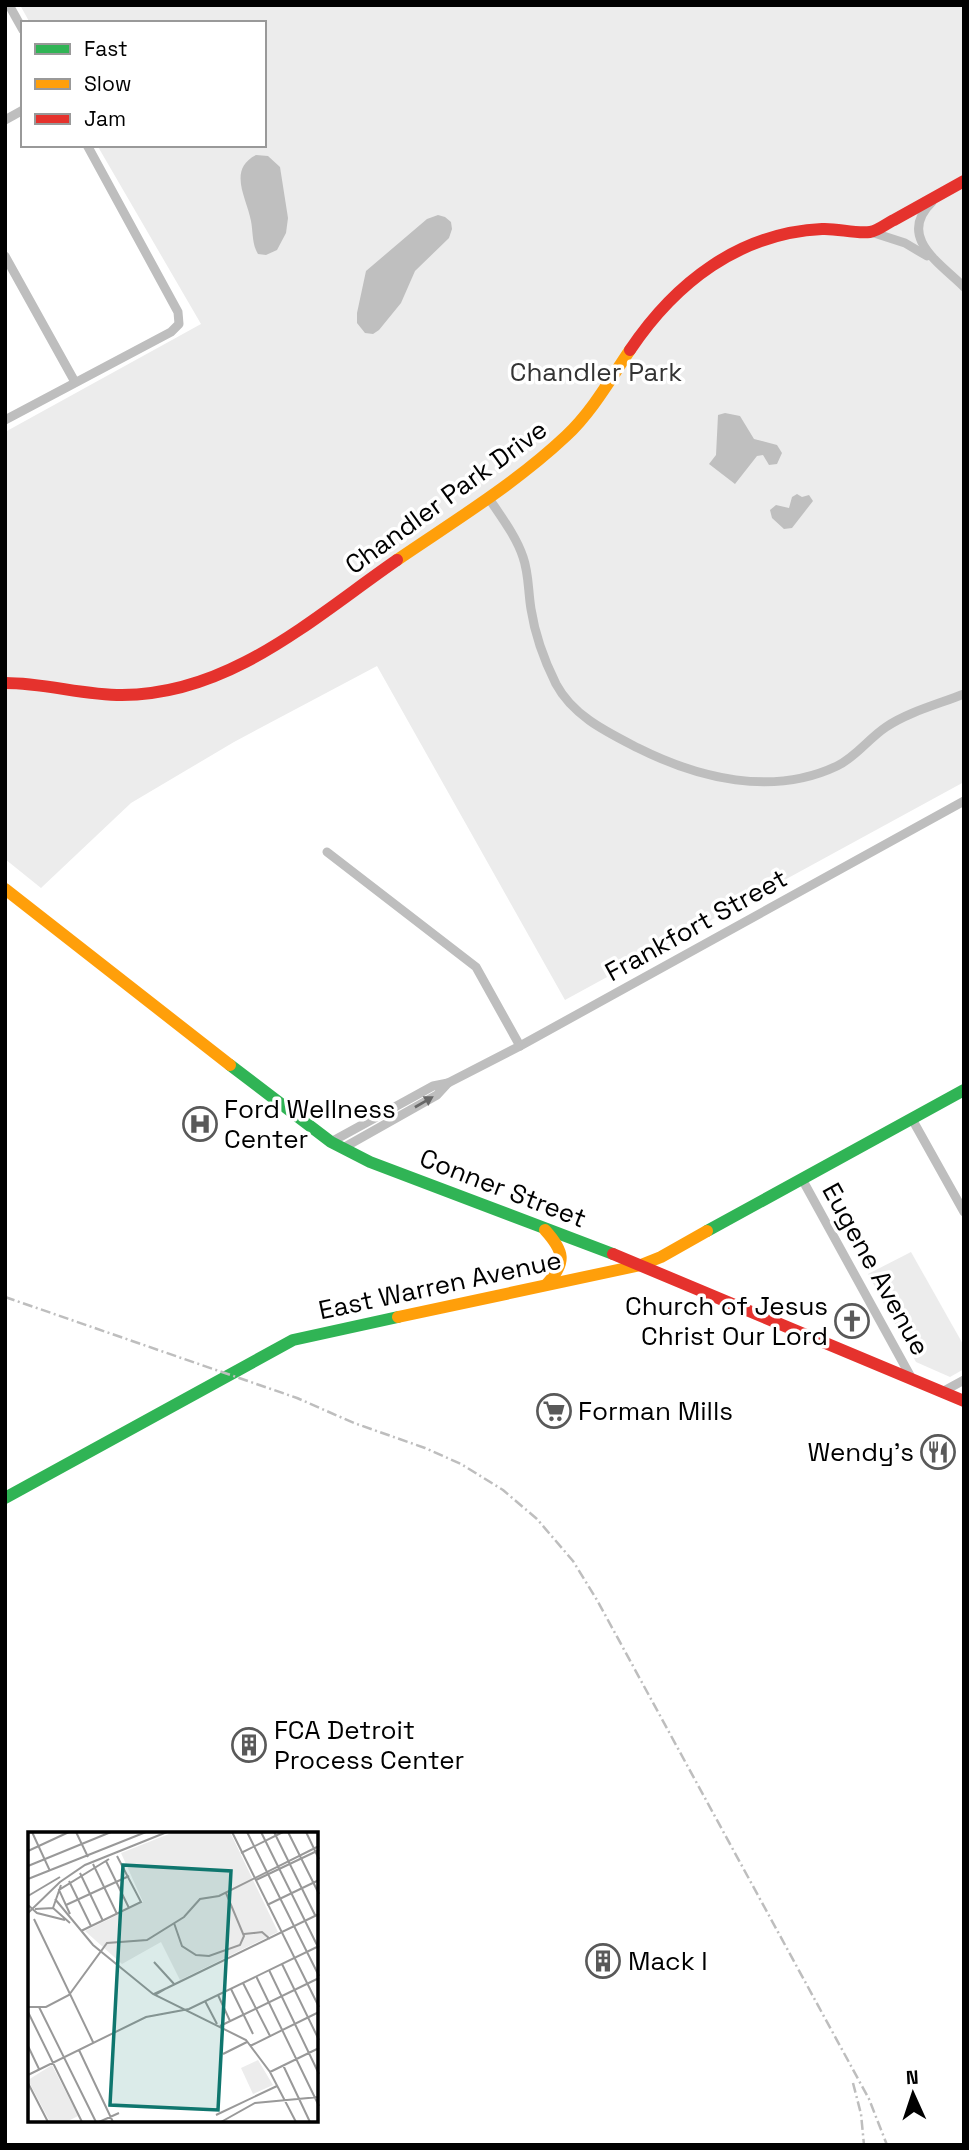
<svg xmlns="http://www.w3.org/2000/svg" width="969" height="2150" font-family="'Space Grotesk',sans-serif">
	<style>
		.green { fill: #ececec }
		.water { fill: #bfbfbf }
		.lines { fill: none; stroke-linecap: round; stroke-linejoin: round }
		.street { stroke: #bebebe; stroke-width: 9 }
		.fast { stroke: #30b455; stroke-width: 12 }
		.slow { stroke: #ff9f0a; stroke-width: 12 }
		.jam { stroke: #e5322d; stroke-width: 12 }
		.rail { stroke: #bebebe; stroke-width: 2.5; stroke-dasharray: 10 3.5 2 3.5; stroke-linecap: butt }
		.oneway { fill: #686868 }
		.labels { text-anchor: middle; dominant-baseline: central; stroke-width: 7; stroke-linejoin: round; paint-order: stroke }
		.park-label { font-size: 26px; fill: #333; stroke: #fff }
		.street-label { font-size: 26px; fill: #000; stroke: #fff }
		.poi-label { font-size: 26px; fill: #000; stroke: #fff; text-anchor: start }
		.inset-road { fill: none; stroke: #999; stroke-width: 2 }
		.view { fill: #0f766e; fill-opacity: 0.15; stroke: #0f766e; stroke-width: 3.5 }
		.inset-edge { fill: none; stroke: #000; stroke-width: 3.5 }
	</style>
	<rect width="100%" height="100%" fill="#fff"/>
	<g class="green">
		<polygon points="20,5 964,5 964,782 565,1000 377,666 234,742 131,803 41,888 5,859 5,432 201,324 97,145 264,145 264,23 30,23"/>
		<polygon points="911,1252 964,1346 964,1369 950,1377 916,1362 868,1274"/>
	</g>
	<g class="water">
		<path d="M 256,155 L 268,156 L 280,167 L 288,218 L 286,233 L 277,250 L 266,255 L 258,254 C 252,245 253,231 251,221 C 247,198 227,170 256,155 Z"/>
		<polygon points="438,215 445,217 451,222 452,229 449,238 415,271 401,303 379,330 373,334 365,333 357,323 357,313 366,271 427,219"/>
		<polygon points="725,413 740,416 754,439 777,445 782,453 777,464 769,465 763,455 757,456 735,484 709,464 716,455 718,415"/>
		<polygon points="797,494 802,497 809,495 813,501 792,528 784,529 772,518 770,510 776,505 789,508 792,497"/>
	</g>
	<g class="lines">
		<g class="street">
			<polyline points="9,5 23,30"/>
			<polyline points="5,120 23,110"/>
			<path d="M 932,202 C 896,237 941,264 964,287"/>
			<polyline points="871,232 905,243 927,256"/>
			<polyline points="5,256 75,382"/>
			<polyline points="5,420 171,332 179,324 178,312 87,145"/>
			<path d="M 488,497 C 500,515 516,536 523,557 C 529,574 528,591 531,609 C 535,635 544,660 556,684 C 573,716 607,732 638,748 C 698,778 772,797 837,766 C 856,757 868,739 886,727 C 908,712 939,704 964,694"/>
			<polyline points="327,852 476,967 520,1046"/>
			<polyline points="448,1083 520,1046 964,801"/>
			<polyline points="912,1119 964,1212"/>
			<polyline points="331,1142 433,1086 448,1083 437,1095 343,1148"/>
			<polyline points="802,1179 912,1379"/>
			<polyline points="942,1392 964,1380"/>
		</g>
		<g class="fast">
			<polyline points="230,1065 331,1142 370,1162 613,1254"/>
			<polyline points="707,1231 964,1090"/>
			<polyline points="5,1498 293,1340 398,1317"/>
		</g>
		<g class="slow">
			<path d="M 397,560 C 454,521 515,484 566,436 C 592,412 611,378 630,350"/>
			<polyline points="5,889 230,1065"/>
			<path d="M 545,1230 C 564,1251 567,1262 547,1284"/>
			<polyline points="398,1317 641,1265 661,1257 707,1231"/>
		</g>
		<g class="jam">
			<path d="M 630,350 C 675,283 739,233 822,229 C 837,228 855,234 870,232 C 878,231 887,223 894,220 C 917,207 941,194 964,181"/>
			<path d="M 5,683 C 45,683 83,695 122,695 C 230,695 313,618 397,560"/>
			<polyline points="613,1254 964,1401"/>
		</g>
		<g class="rail">
			<polyline points="5,1297 297,1398 354,1423 425,1448 461,1464 503,1490 537,1519 573,1561 597,1600 869,2099 887,2145"/>
			<polyline points="853,2083 861,2114 864,2145"/>
		</g>
	</g>
	<defs><path id="oneway-solid" d="M-6-.8H1V-3.2L6.5 0L1 3.2V.8H-6Z" transform="scale(1.75)"/></defs>
	<use class="oneway" href="#oneway-solid" transform="translate(424 1102) rotate(-30)"/>
	<defs>
		<g id="hospital-ring" transform="scale(1.75)"><circle r="9.5" fill="#fff" stroke="#595959" stroke-width="1.5"/><path d="M-5-5h3v3.5h4V-5h3V5h-3V1.5h-4V5h-3Z" fill="#595959"/></g>
		<g id="church-ring" transform="scale(1.75)"><circle r="9.5" fill="#fff" stroke="#595959" stroke-width="1.5"/><path d="M-1.2-6h2.4v3.5h3.3v2.4h-3.3V6h-2.4V-.1h-3.3v-2.4h3.3Z" fill="#595959"/></g>
		<g id="supermarket-ring" transform="scale(1.75)"><circle r="9.5" fill="#fff" stroke="#595959" stroke-width="1.5"/><path d="M-6-5.5h2.5l.6 2H6L4.5 2H-2.5L-4.4-4H-6ZM-1.5 3.2a1.3 1.3 0 1 0 .1 0ZM3 3.2a1.3 1.3 0 1 0 .1 0Z" fill="#595959"/></g>
		<g id="restaurant-ring" transform="scale(1.75)"><circle r="9.5" fill="#fff" stroke="#595959" stroke-width="1.5"/><path d="M-5-6h1v4h1v-4h1v4h1v-4h1v5L-1.5 .5V6h-2V.5L-5-1ZM5-6V6H3V1.5H1.5Q1.5-4 5-6Z" fill="#595959"/></g>
		<g id="building-ring" transform="scale(1.75)"><circle r="9.5" fill="#fff" stroke="#595959" stroke-width="1.5"/><path d="M-4-6H4V6H1V3H-1V6H-4ZM-2.5-4.3h1.7v1.8h-1.7ZM.8-4.3h1.7v1.8H.8ZM-2.5-1h1.7V.8h-1.7ZM.8-1h1.7V.8H.8Z" fill="#595959"/></g>
	</defs>
	<g fill-rule="evenodd">
		<use href="#hospital-ring" x="200" y="1124"/>
		<use href="#church-ring" x="852" y="1321"/>
		<use href="#supermarket-ring" x="554" y="1411"/>
		<use href="#restaurant-ring" x="938" y="1452"/>
		<use href="#building-ring" x="249" y="1745"/>
		<use href="#building-ring" x="603" y="1961"/>
	</g>
	<g class="labels">
		<g class="park-label">
			<text x="596" y="372">Chandler Park</text>
		</g>
		<g class="street-label">
			<text transform="translate(446 497) rotate(-36)">Chandler Park Drive</text>
			<text transform="translate(696 925) rotate(-29)">Frankfort Street</text>
			<text transform="translate(503 1188) rotate(21)">Conner Street</text>
			<text transform="translate(876 1269) rotate(61)">Eugene Avenue</text>
			<text transform="translate(440 1285) rotate(-12)">East Warren Avenue</text>
		</g>
		<g class="poi-label">
			<text x="224" y="1109">Ford Wellness<tspan x="224" dy="30">Center</tspan></text>
			<text x="828" y="1306" text-anchor="end">Church of Jesus<tspan x="828" dy="30">Christ Our Lord</tspan></text>
			<text x="578" y="1411">Forman Mills</text>
			<text x="914" y="1452" text-anchor="end">Wendy's</text>
			<text x="274" y="1730">FCA Detroit<tspan x="274" dy="30">Process Center</tspan></text>
			<text x="628" y="1961">Mack I</text>
		</g>
	</g>
	<g transform="translate(28 1832)">
		<rect width="290" height="290" fill="#fff"/>
		<path d="M 146,0 L 202,0 L 250,100 L 152,148 L 133,110 L 94,132 L 57,99 L 115,70 L 93,21 ZM 230,228 L 245,253 L 225,262 L 213,236 ZM 24,233 L 50,284 L 38,290 L 22,290 L 0,248 Z" fill="#ececec"/>
		<path class="inset-road" d="M 4,0 L 22,39M 48,0 L 60,25M 204,0 L 291,175M 219,0 L 291,144M 233,0 L 290,115M 246,0 L 287,83M 260,0 L 291,62M 278,0 L 291,27M 0,19 L 41,0M 213,21 L 255,0M 78,29 L 101,76M 65,32 L 89,82M 0,34 L 83,0M 52,41 L 75,89M 0,47 L 118,0M 228,48 L 291,18M 41,49 L 63,94M 0,64 L 32,45M 27,67 L 65,113 L 125,162 L 218,208 L 242,240 L 268,290M 0,73 L 9,81 L 37,88M 38,73 L 101,44M 239,73 L 291,48M 25,76 L 33,53M 7,77 L 25,76 L 42,91M 0,81 L 32,50 L 57,33 L 139,0M 42,82 L 31,58 L 81,27M 6,87 L 65,210M 146,91 L 154,114 L 168,123 L 181,124 L 212,113 L 216,104 L 198,61M 53,99 L 113,70 L 89,24M 216,102 L 234,100 L 242,107M 126,130 L 147,153M 254,132 L 291,208M 241,138 L 291,242M 228,144 L 291,274M 215,151 L 242,204M 139,156 L 291,82M 203,157 L 225,202M 126,162 L 139,156 L 127,163M 190,163 L 202,189M 177,169 L 189,192M 0,175 L 18,175 L 41,163 L 79,111 L 119,108 L 156,85 L 172,67 L 191,64 L 291,14M 11,175 L 68,290M 0,180 L 54,290M 192,194 L 291,146M 0,214 L 11,237M 222,214 L 291,180M 51,218 L 85,290M 195,222 L 219,210M 255,233 L 282,290M 242,240 L 291,216M 0,243 L 118,185 L 161,177 L 291,114M 0,251 L 20,290M 188,283 L 249,254M 71,290 L 91,281M 193,290 L 227,271 L 291,265"/>
		<path class="view" d="M 95,33 L 203,39 L 190,278 L 82,273 Z"/>
		<rect width="290" height="290" class="inset-edge"/>
	</g>
	<rect width="969" height="2150" fill="none" stroke="#000000" stroke-width="14"/>
	<rect x="21" y="21" width="245" height="126" fill="#ffffff" stroke="#999999" stroke-width="2"/>
	<rect x="35" y="44" width="35" height="10" fill="#30b455" stroke="#999999" stroke-width="2"/>
	<text x="84" y="56" font-size="21" fill="#000000">Fast</text>
	<rect x="35" y="79" width="35" height="10" fill="#ff9f0a" stroke="#999999" stroke-width="2"/>
	<text x="84" y="91" font-size="21" fill="#000000">Slow</text>
	<rect x="35" y="114" width="35" height="10" fill="#e5322d" stroke="#999999" stroke-width="2"/>
	<text x="84" y="126" font-size="21" fill="#000000">Jam</text>
	<g transform="translate(913 2094) rotate(357)" stroke="#ffffff" stroke-width="5" paint-order="stroke">
	<path d="M0-5L12 26L0 18L-12 26Z" fill="#000000"/>
	<text y="-10" font-size="19" font-weight="bold" text-anchor="middle" fill="#000000">N</text>
	</g>
</svg>
